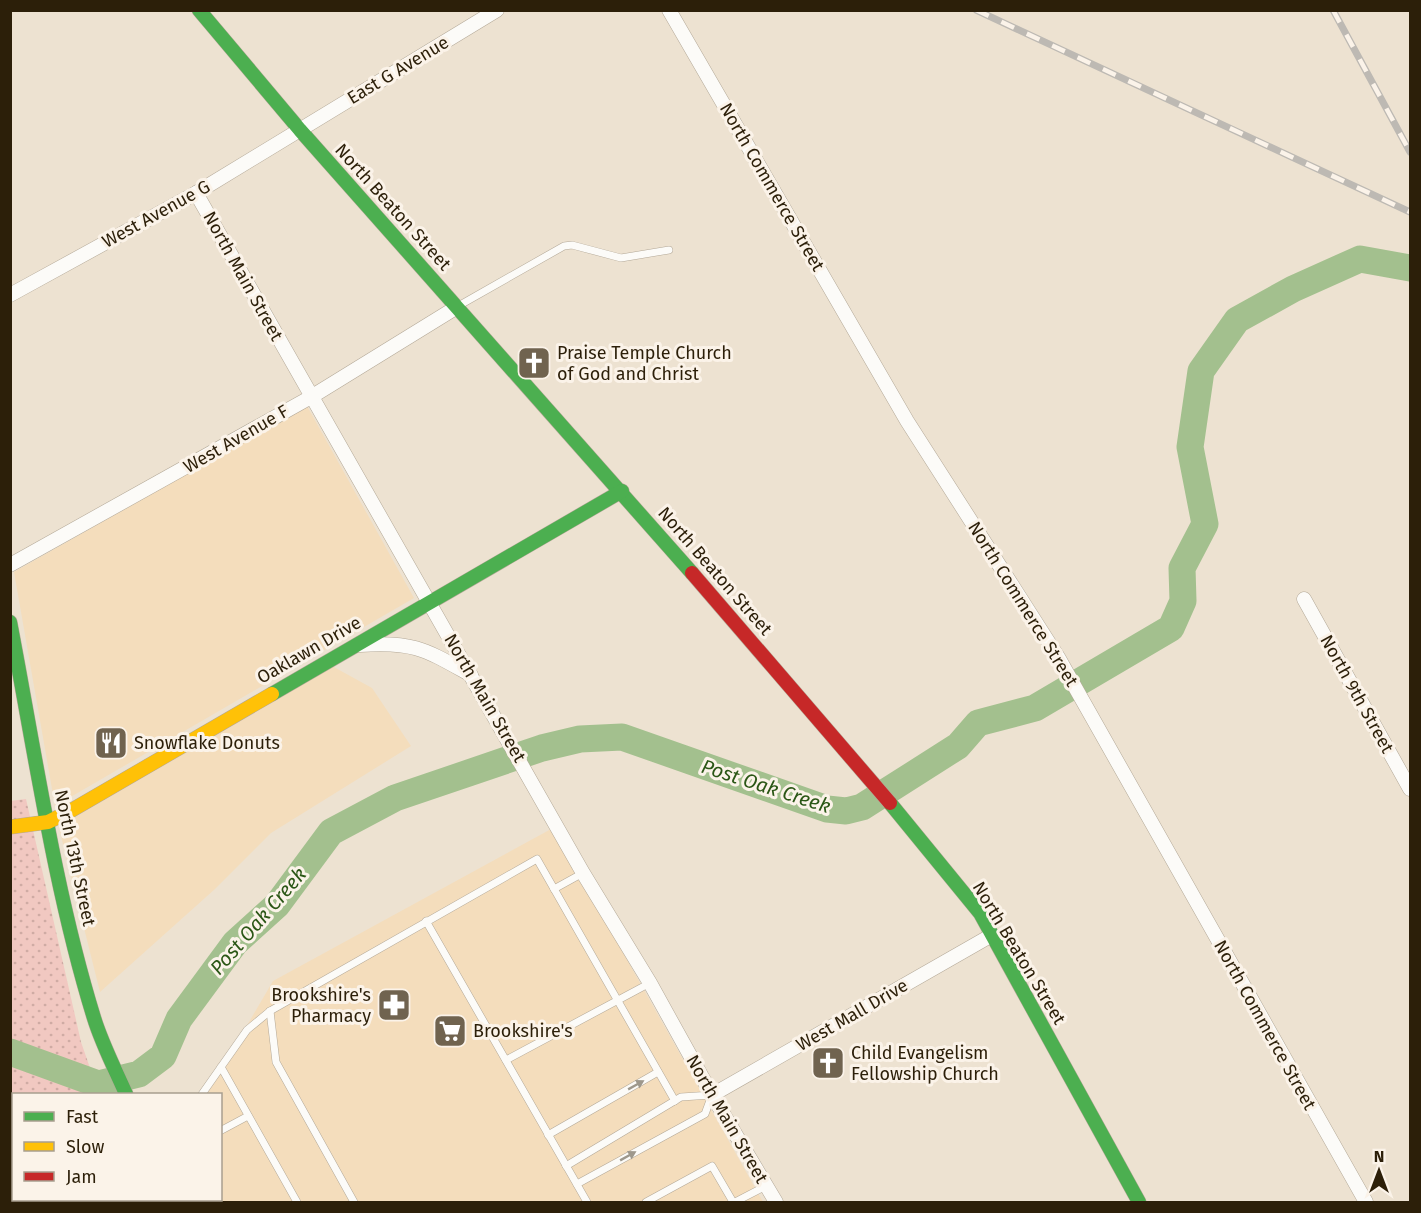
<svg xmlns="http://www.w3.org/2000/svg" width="1421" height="1213" font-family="'Fira Sans',sans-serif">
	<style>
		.built { fill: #f4ddbc }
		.park { fill: url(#park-dots) }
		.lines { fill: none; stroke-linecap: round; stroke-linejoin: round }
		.river { stroke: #a3c08e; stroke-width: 27 }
		.lane-casing { stroke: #b3a897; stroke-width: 8 }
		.street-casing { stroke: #b3a897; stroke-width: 15 }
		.fast-casing { stroke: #b3a897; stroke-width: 15 }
		.slow-casing { stroke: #b3a897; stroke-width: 15 }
		.jam-casing { stroke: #b3a897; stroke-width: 15 }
		.lane { stroke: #fcfbf8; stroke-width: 7 }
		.street { stroke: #fcfbf8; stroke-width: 14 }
		.fast { stroke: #4caf50; stroke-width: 14 }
		.slow { stroke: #ffc107; stroke-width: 14 }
		.jam { stroke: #c62828; stroke-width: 14 }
		.rail-casing { stroke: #bdb9b3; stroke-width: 7 }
		.rail { stroke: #fbf3e9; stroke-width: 4.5; stroke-dasharray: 14; stroke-linecap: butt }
		.oneway { fill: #9e988c }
		.labels { text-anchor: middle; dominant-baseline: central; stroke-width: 6; stroke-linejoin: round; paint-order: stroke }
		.street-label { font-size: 18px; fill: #2c1f09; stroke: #fbf3e9 }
		.poi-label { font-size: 18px; fill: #2c1f09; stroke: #fbf3e9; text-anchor: start }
		.water-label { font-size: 20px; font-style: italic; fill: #2b5716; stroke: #fbf3e9 }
	</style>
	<defs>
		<pattern id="park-dots" width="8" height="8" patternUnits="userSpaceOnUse" patternTransform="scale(1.5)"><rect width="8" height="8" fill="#f1c8c1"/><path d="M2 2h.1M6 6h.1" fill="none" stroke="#cfaba4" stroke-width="1.8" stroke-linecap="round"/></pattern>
	</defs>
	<rect width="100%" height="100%" fill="#ede2d1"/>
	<g class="built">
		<polygon points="307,406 414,598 55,806 14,572"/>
		<polygon points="332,666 372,688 411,746 271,833 215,889 100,992 58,824"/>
		<polygon points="553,828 763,1202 192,1202 190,1200 220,1200 220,1094 207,1094 273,981"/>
	</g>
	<polygon class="park" points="26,799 81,1042 99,1094 14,1094 14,1158 11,1160 10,801"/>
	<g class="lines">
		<polyline class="river" points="10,1052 98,1084 139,1074 163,1056 179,1019 235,943 277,905 331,832 395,798 542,748 580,739 622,737 827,809 846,811 862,807 958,746 978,723 1035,708 1171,628 1183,601 1182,568 1205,524 1190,447 1201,371 1237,320 1293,289 1360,259 1410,268"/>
		<g class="lane-casing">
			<g id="lane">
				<polyline points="460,305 564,246 572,245 621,258 669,250"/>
				<polyline points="554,889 583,873"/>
				<polyline points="426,921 587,1202"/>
				<polyline points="270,1011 276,1062 354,1202"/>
				<polyline points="506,1060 650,983"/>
				<polyline points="221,1067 297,1202"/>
				<polyline points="202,1094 247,1030 270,1011 537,859 675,1101"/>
				<polyline points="220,1131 248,1116"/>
				<polyline points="548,1135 658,1072"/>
				<polyline points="566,1166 681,1097 712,1095 705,1114 577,1184"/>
				<polyline points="646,1202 712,1166 733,1202"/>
				<polyline points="735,1202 766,1186"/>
			</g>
		</g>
		<g class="street-casing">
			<g id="street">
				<polyline points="669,10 907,421 1058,657 1366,1202"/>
				<polyline points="196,193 583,873 650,983 712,1095 776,1202"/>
				<polyline points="10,295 196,193 497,10"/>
				<polyline points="10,565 311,397 457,307"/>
				<polyline points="1304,599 1410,789"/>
				<path d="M 360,645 C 414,641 426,650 471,675"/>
				<polyline points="712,1095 992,935"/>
			</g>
		</g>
		<g class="fast-casing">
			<g id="fast">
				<polyline points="199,10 300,130 692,573"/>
				<path d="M 10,622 C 35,753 55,892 94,1018 C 102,1044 115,1069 126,1094"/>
				<polyline points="272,694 622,491"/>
				<polyline points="890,803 980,913 1139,1202"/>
			</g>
		</g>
		<g class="slow-casing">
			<g id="slow">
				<polyline points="10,827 48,822 72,810 272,694"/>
				<polyline points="175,1200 176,1202"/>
			</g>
		</g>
		<g class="jam-casing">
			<polyline id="jam" points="692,573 890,803"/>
		</g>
		<use href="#lane" class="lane"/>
		<use href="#street" class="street"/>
		<use href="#fast" class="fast"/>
		<use href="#slow" class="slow"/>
		<use href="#jam" class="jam"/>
		<g class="rail-casing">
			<g id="rail">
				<polyline points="976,10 1410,212"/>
				<polyline points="1333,10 1410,152"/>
			</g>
		</g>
		<use href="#rail" class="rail"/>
	</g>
	<defs><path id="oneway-solid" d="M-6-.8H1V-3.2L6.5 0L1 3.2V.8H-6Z" transform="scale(1.5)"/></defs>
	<g class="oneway">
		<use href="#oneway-solid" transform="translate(636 1085) rotate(-29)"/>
		<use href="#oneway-solid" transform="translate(628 1156) rotate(-29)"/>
	</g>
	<defs>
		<g id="church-square" transform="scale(1.725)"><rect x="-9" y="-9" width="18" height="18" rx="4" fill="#70634f" stroke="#fbf3e9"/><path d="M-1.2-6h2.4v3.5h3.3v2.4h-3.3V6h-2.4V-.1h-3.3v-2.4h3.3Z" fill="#fff"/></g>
		<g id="restaurant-square" transform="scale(1.725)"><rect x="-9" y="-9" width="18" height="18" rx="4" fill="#70634f" stroke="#fbf3e9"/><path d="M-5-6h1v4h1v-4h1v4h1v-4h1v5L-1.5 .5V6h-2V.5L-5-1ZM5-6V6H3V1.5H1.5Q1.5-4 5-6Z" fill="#fff"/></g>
		<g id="pharmacy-square" transform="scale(1.725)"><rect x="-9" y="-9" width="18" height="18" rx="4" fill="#70634f" stroke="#fbf3e9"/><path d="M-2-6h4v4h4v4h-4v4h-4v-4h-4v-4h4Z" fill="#fff"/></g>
		<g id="supermarket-square" transform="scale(1.725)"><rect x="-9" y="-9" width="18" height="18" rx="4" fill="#70634f" stroke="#fbf3e9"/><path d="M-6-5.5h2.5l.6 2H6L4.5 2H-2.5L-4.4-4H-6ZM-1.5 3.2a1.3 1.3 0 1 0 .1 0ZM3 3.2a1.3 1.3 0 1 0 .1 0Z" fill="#fff"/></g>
	</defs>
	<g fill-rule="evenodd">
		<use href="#church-square" x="534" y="363"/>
		<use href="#restaurant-square" x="111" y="743"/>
		<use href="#pharmacy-square" x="394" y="1005"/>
		<use href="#supermarket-square" x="450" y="1031"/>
		<use href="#church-square" x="828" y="1063"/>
	</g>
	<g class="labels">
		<g class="street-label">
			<text transform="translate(398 70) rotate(-31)">East G Avenue</text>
			<text transform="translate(772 187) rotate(60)">North Commerce Street</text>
			<text transform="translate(393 207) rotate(48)">North Beaton Street</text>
			<text transform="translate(156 214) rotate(-29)">West Avenue G</text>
			<text transform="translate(243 276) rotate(61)">North Main Street</text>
			<text transform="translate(236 439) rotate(-30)">West Avenue F</text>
			<text transform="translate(715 571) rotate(49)">North Beaton Street</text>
			<text transform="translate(1023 604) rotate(58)">North Commerce Street</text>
			<text transform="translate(309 650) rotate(-30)">Oaklawn Drive</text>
			<text transform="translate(1357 694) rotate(61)">North 9th Street</text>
			<text transform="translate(485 698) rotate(60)">North Main Street</text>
			<text transform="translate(75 858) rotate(78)">North 13th Street</text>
			<text transform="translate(1019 953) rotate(59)">North Beaton Street</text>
			<text transform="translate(852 1015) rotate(-30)">West Mall Drive</text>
			<text transform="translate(1265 1025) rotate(61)">North Commerce Street</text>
			<text transform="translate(727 1119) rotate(60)">North Main Street</text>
		</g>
		<g class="poi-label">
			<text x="557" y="353">Praise Temple Church<tspan x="557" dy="21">of God and Christ</tspan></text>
			<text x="134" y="743">Snowflake Donuts</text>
			<text x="371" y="995" text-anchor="end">Brookshire's<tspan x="371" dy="21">Pharmacy</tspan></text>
			<text x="473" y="1031">Brookshire's</text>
			<text x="851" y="1053">Child Evangelism<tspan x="851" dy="21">Fellowship Church</tspan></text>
		</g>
		<g class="water-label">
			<text transform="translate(766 786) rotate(18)">Post Oak Creek</text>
			<text transform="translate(258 921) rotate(-49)">Post Oak Creek</text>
		</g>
	</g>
	<rect width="1421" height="1213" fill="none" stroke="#2c1f09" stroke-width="24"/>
	<rect x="12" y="1093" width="210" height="108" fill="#fbf3e9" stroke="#a89e8f" stroke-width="1.5"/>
	<rect x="24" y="1112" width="30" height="9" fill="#4caf50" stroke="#a89e8f" stroke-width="1.5"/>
	<text x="66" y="1123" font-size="18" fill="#2c1f09">Fast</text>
	<rect x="24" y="1142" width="30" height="9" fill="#ffc107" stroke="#a89e8f" stroke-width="1.5"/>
	<text x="66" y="1153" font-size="18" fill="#2c1f09">Slow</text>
	<rect x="24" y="1172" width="30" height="9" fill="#c62828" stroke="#a89e8f" stroke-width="1.5"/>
	<text x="66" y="1183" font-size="18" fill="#2c1f09">Jam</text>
	<g transform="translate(1379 1171)" stroke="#fbf3e9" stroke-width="4.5" paint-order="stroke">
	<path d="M0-4.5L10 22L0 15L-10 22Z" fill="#2c1f09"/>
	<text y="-9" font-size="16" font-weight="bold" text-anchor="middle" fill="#2c1f09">N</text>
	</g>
</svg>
